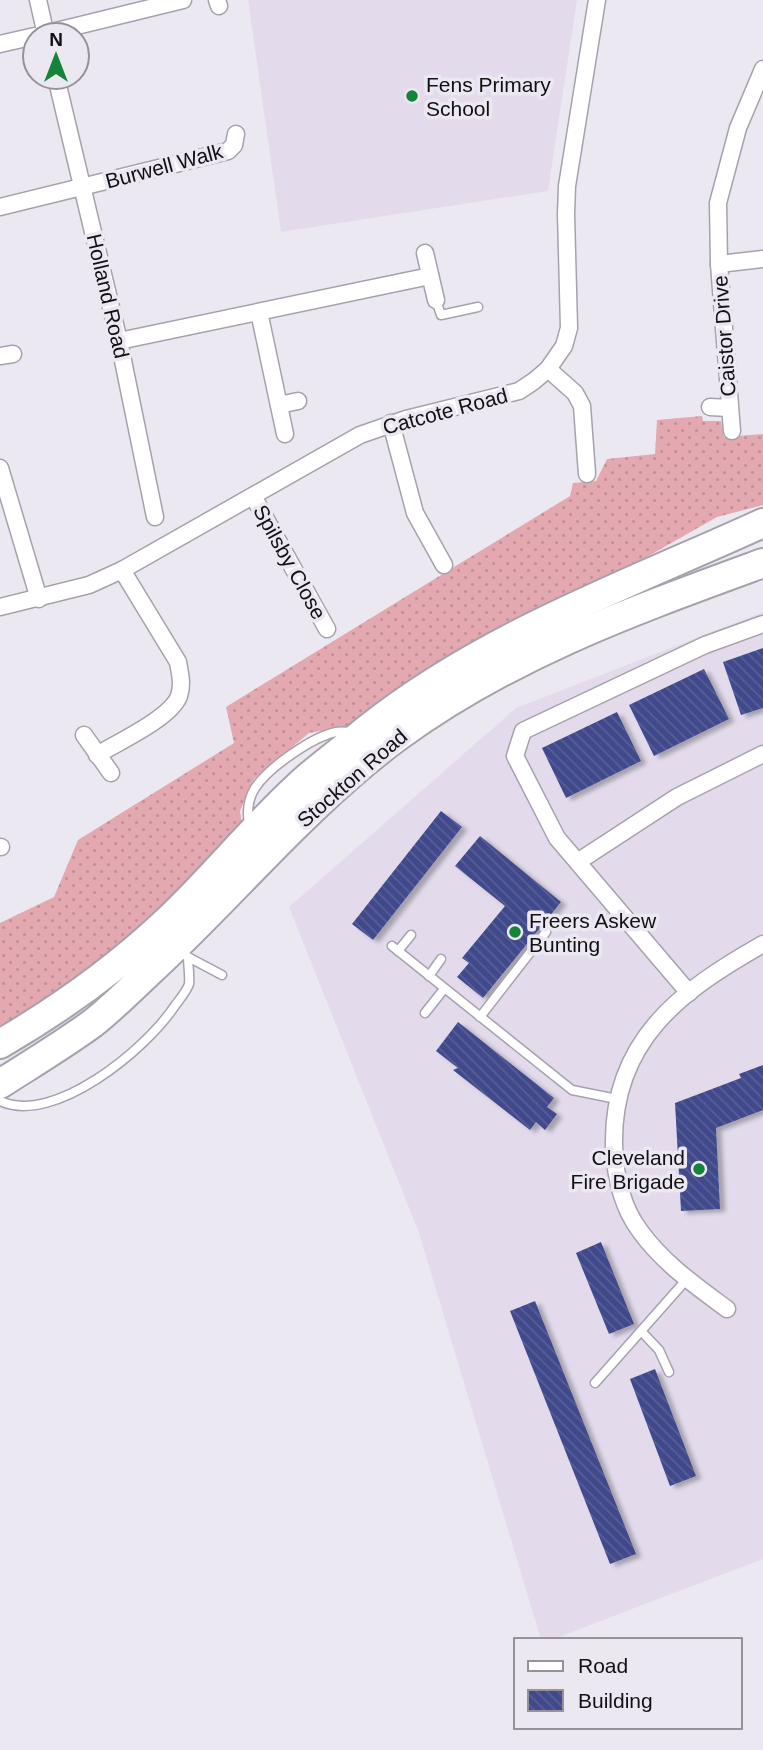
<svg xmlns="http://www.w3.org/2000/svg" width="763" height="1750" font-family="Helvetica,sans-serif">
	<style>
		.built { fill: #e3dbec }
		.grass { fill: url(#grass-dots) }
		.building { fill: url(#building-back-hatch); filter: url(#shadow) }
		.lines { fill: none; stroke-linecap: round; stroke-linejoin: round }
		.lane-casing { stroke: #a6a2ac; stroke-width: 11 }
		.street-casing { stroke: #a6a2ac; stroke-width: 19 }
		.highway-casing { stroke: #a6a2ac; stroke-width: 32 }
		.lane { stroke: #fff; stroke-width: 8 }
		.street { stroke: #fff; stroke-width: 16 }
		.highway { stroke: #fff; stroke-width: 28 }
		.poi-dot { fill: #158339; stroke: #ece8f2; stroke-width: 2.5 }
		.labels { text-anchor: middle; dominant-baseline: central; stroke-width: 7; stroke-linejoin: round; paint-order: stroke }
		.poi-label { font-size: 21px; fill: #121014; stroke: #ece8f2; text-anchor: start }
		.street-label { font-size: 21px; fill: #121014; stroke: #ece8f2 }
	</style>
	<defs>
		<pattern id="grass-dots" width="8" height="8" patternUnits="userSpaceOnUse" patternTransform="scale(1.75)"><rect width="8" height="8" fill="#e4a8b1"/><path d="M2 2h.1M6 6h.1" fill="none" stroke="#c39097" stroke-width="1.8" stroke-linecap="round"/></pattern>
		<pattern id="building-back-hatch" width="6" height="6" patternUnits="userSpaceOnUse" patternTransform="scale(1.75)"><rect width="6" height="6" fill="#40498b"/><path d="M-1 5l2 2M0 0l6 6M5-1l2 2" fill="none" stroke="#585f94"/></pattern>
		<filter id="shadow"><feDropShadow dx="5.5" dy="3" stdDeviation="2" flood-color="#0004"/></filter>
	</defs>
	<rect width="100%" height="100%" fill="#ece8f2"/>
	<g class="built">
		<polygon points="248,0 577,0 548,191 281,232"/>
		<polygon points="763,612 763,1559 551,1640 541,1640 419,1233 289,907 516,708"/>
	</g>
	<polygon class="grass" points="702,416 703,421 721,421 724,437 763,434 763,505 717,517 350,726 309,733 254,779 240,811 243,834 138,934 0,1033 0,923 54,897 78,840 234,743 226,707 570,496 573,483 596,481 607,459 655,454 657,420"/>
	<g class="building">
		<polygon points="763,648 763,708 741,715 723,662"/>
		<polygon points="704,669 729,719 654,756 629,705"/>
		<polygon points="617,712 641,761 566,798 542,748"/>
		<polygon points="441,811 462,827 373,940 352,924"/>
		<polygon points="480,836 561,902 483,998 457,977 469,963 462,958 505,906 455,866"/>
		<polygon points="458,1022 554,1098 547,1107 557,1114 545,1130 536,1122 530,1130 453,1070 458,1068 436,1051"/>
		<polygon points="763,1065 763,1110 716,1128 720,1209 681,1211 675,1103 741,1078 739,1074"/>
		<polygon points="601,1242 634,1324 609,1334 576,1253"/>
		<polygon points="535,1301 636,1554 610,1564 510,1311"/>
		<polygon points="655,1369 696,1476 670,1486 630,1379"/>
	</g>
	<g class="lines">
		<g class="lane-casing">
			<g id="lane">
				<polyline points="436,300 441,315 478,307"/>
				<path d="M 249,825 C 247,813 248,799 255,788 C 268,768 312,737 336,732 C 341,731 347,732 352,732"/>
				<polyline points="392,946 572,1090 617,1099"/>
				<polyline points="398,951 411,935"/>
				<polyline points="186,956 222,975"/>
				<polyline points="429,976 441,959"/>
				<polyline points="425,1013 444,989"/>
				<polyline points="480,1017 546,932"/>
				<path d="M 0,1101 C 54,1126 146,1049 174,1007 C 179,1000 187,991 189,984 C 190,976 188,965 188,957"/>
				<polyline points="642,1332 659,1350 669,1372"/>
				<polyline points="595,1383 687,1279"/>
			</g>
		</g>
		<g class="street-casing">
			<g id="street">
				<polyline points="38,0 46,35"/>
				<polyline points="217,0 219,6"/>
				<polyline points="40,35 183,0"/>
				<polyline points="0,44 35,36"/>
				<polyline points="56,77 119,341 155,517"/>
				<polyline points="0,207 228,151 234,145 236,134"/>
				<polyline points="425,253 436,300"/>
				<polyline points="719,264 763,259"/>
				<polyline points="259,312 285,434"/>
				<polyline points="119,341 430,276"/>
				<polyline points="0,356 13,354"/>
				<polyline points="548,369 575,393 582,406 587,474"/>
				<polyline points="279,405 298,401"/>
				<polyline points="710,407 729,408"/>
				<polyline points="391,423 415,513 444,565"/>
				<polyline points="732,431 719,264 718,203 738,128 763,69"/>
				<polyline points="0,468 39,599"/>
				<polyline points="253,496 327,629"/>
				<polyline points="0,607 89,585 122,570 360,435 406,419 519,391 534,381 548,369 564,346 569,328 566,214 567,186 597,0"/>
				<polyline points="84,735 111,773"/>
				<path d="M 97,755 C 118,742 171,718 179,696 C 183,684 180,674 178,662 L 122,570"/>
				<polyline points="0,847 1,847"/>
				<polyline points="579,861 677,797 763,754"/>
				<polyline points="689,993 557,838 515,756 523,731 705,645 763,624"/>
				<path d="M 727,1309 C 696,1286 663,1263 640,1231 C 622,1207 615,1175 614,1145 C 612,1041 680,991 763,944"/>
			</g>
		</g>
		<g class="highway-casing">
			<g id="highway">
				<path d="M 0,1044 C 60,1009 116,969 166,922 C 215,876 257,822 307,778 C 326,762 346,747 365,731 C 482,637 627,585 763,523"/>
				<path d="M 0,1084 C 31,1064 63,1045 93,1023 C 112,1008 130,990 148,973 C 232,896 305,805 397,737 C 511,654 632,611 763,563"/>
			</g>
		</g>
		<use href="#lane" class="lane"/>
		<use href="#street" class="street"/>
		<use href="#highway" class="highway"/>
	</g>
	<g class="poi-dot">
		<circle cx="412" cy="96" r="7"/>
		<circle cx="515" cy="932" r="7"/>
		<circle cx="699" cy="1169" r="7"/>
	</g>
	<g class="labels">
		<g class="poi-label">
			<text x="426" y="84">Fens Primary<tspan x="426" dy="24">School</tspan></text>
			<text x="529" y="920">Freers Askew<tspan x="529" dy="24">Bunting</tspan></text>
			<text x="685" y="1157" text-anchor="end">Cleveland<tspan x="685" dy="24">Fire Brigade</tspan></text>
		</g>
		<g class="street-label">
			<text transform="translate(164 166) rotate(-15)">Burwell Walk</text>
			<text transform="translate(108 296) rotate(77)">Holland Road</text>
			<text transform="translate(724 336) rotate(-94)">Caistor Drive</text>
			<text transform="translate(445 411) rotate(-15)">Catcote Road</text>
			<text transform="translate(290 562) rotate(61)">Spilsby Close</text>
			<text transform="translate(352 778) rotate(-41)">Stockton Road</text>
		</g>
	</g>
	<rect x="514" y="1638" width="228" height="91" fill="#ece8f2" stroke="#959299" stroke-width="2"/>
	<rect x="528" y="1661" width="35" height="10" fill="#ffffff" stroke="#959299" stroke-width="2"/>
	<text x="578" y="1673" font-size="21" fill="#121014">Road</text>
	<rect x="528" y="1690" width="35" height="21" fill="url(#building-back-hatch)" stroke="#959299" stroke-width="2"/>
	<text x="578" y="1708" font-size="21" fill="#121014">Building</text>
	<g transform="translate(56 56)"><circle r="33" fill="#ece8f2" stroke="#959299" stroke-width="2"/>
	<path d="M0-5L12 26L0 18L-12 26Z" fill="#158339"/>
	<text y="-10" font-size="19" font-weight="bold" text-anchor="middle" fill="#121014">N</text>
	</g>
</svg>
